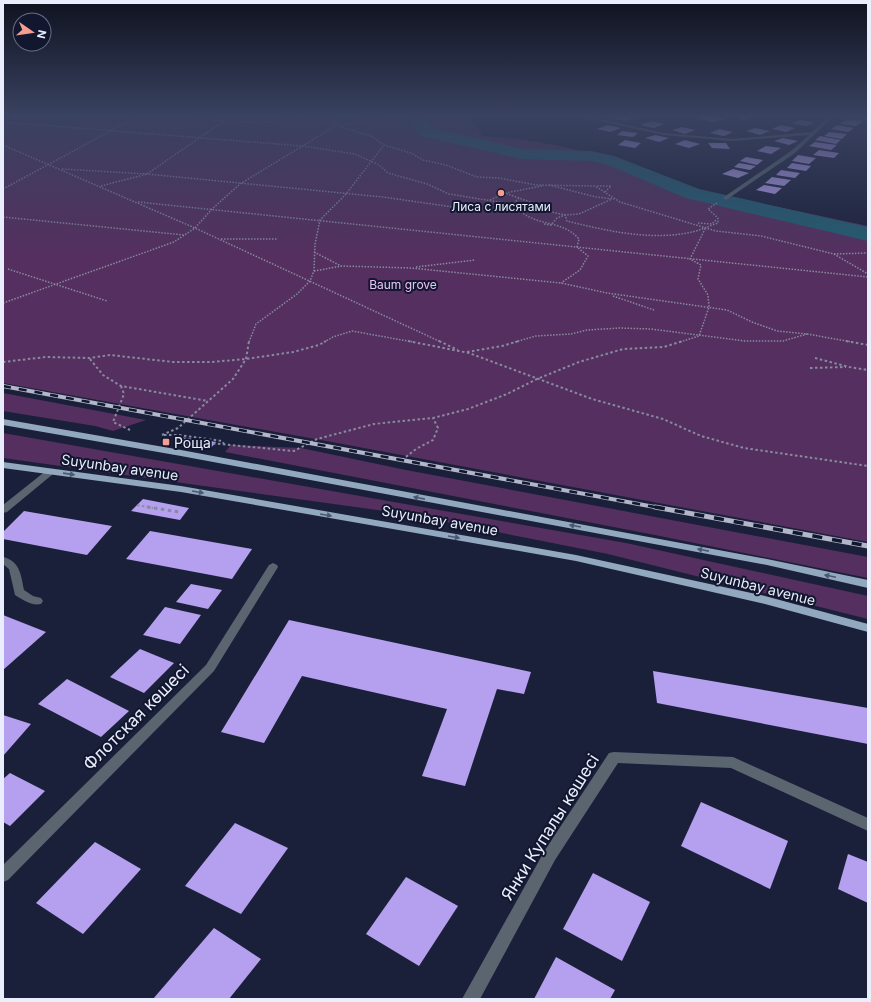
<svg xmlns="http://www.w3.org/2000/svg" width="871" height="1002" font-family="Inter,sans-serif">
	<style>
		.green { fill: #552f5f }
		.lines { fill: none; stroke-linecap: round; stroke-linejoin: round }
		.river { fill: #235c71; fill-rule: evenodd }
		.building { fill: #b5a0ef }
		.path-far2 { stroke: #868b9f; stroke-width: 1.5; stroke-dasharray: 1.5 1.5; stroke-linecap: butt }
		.path-far1 { stroke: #868b9f; stroke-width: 2; stroke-dasharray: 2.5 2.5; stroke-linecap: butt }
		.path { stroke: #868b9f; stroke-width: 3; stroke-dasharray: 3.5 3.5; stroke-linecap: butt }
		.service { fill: #5a6570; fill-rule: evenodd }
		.minor { fill: #5a6570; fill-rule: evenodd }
		.primary { fill: #92a8bf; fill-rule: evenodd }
		.rail-far1-casing { stroke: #b2b6c8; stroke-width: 4 }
		.rail-casing { stroke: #b2b6c8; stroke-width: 5 }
		.rail-far1 { stroke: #121730; stroke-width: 2.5; stroke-dasharray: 8; stroke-linecap: butt }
		.rail { stroke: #121730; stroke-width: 3.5; stroke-dasharray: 10; stroke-linecap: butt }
		.oneway { fill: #4c5870 }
		.poi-dot { fill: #f59d90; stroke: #121730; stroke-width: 1.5 }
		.labels { text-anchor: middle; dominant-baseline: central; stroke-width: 4; stroke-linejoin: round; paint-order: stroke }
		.far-poi-label { font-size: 12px; fill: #eaeefc; stroke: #121730 }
		.far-park-label { font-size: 12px; fill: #edc2f8; stroke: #121730 }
		.poi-label { font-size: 14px; fill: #eaeefc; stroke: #121730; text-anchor: start }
		.street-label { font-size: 14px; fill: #eaeefc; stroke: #121730 }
		.near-street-label { font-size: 17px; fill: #eaeefc; stroke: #121730 }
	</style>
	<rect width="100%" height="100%" fill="#1b203a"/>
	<g class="green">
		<polygon points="3,116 473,116 472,125 478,128 482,136 526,140 565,147 594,155 610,155 694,194 734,204 764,204 868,226 868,542 337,443 3,383"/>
		<polygon points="3,393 146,420 113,431 95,426 3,411"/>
		<polygon points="3,433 626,543 868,596 868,619 608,554 406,514 3,458"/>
		<polygon points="231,445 301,448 406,470 868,557 868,578 655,535 225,452"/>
	</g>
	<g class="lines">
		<polygon class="river" points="406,116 423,116 433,128 522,149 591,151 614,156 699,189 868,227 868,241 686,198 608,165 591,161 522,159 421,136"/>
	</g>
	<g class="building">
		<polygon points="618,116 627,116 635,118 624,121 612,118"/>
		<polygon points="699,116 714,116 724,119 714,122 695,118"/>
		<polygon points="732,116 753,116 744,120"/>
		<polygon points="850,116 868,116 868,120 850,117"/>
		<polygon points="847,119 863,121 856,126 840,124"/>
		<polygon points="800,120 807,121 815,123 806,126 792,123"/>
		<polygon points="651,121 664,124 654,128 640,125"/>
		<polygon points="608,125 621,128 610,132 597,129"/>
		<polygon points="781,125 795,128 786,132 772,129"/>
		<polygon points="837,125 854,128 848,132 831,129"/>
		<polygon points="682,127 695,130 685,134 672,130"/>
		<polygon points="755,128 770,131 760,135 746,131"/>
		<polygon points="719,129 733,132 724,136 710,133"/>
		<polygon points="622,131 638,133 633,137 617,135"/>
		<polygon points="829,132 847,134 842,139 824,136"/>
		<polygon points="655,135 669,138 659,142 645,138"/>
		<polygon points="820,136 841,140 836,144 815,140"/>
		<polygon points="783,138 798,141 789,145 774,141"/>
		<polygon points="625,140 641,143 635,148 618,145"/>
		<polygon points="685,140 700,144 689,148 675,144"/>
		<polygon points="815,142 837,145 831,150 809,146"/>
		<polygon points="708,143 726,143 730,149 712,148"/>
		<polygon points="766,146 781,148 771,154 757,151"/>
		<polygon points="819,150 839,153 834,158 813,155"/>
		<polygon points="798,155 816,158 809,164 792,161"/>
		<polygon points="746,157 763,160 757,165 740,161"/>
		<polygon points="739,163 756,166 750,170 734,167"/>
		<polygon points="792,163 811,166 806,171 787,168"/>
		<polygon points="733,169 749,173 738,178 722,174"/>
		<polygon points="781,170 800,173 795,178 776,175"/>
		<polygon points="772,177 791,180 784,186 765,183"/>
		<polygon points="764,185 782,188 775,194 756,190"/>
		<polygon points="180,437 216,442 210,449 175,443"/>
		<polygon points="143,499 189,508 180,520 131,511"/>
		<polygon points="24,511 112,526 87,555 3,539 3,532"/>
		<polygon points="150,531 252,549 232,579 126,559"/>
		<polygon points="191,584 222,590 208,609 176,602"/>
		<polygon points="165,607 201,615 180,644 143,635"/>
		<polygon points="3,615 46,632 3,670"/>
		<polygon points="289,620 531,672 524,694 497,689 465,786 422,776 447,709 302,676 264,743 221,732"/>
		<polygon points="140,649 174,663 144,693 110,677"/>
		<polygon points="653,671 868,708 868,744 657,703"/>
		<polygon points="67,679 129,711 101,737 38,704"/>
		<polygon points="3,715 31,724 3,756"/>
		<polygon points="10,773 45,791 10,826 3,822 3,779"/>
		<polygon points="701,802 788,841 770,889 681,846"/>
		<polygon points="235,823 288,848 241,914 185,886"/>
		<polygon points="95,842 141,869 83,934 36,903"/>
		<polygon points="848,854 868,862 868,903 838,889"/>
		<polygon points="593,873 650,902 622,961 563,929"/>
		<polygon points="406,877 458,906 419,966 366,934"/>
		<polygon points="214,928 261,959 229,999 153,999"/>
		<polygon points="556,957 615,990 610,999 534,999"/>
	</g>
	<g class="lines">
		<g class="path-far2">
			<path d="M 171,116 C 213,120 256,127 298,118"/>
			<polyline points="289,116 335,123"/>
			<polyline points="313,116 333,120 341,127 371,136 384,145 411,153 423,160 446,165 477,177 499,178 536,185 595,186 620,202 716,231 761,236 834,254 868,253"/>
			<polyline points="3,122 302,146 355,154 379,165 388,173 427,184 449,194 536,208"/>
			<polyline points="3,145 195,228 441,342"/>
			<polyline points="62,169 147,174 383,197 453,207 474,207 520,212"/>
			<polyline points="549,185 596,197 614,199"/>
			<polyline points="101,186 147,174 231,116"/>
			<polyline points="542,186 505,193 530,202 537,209 565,215 579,214 612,199"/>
			<polyline points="597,186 611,186 605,192"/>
			<polyline points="3,189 138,116"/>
			<path d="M 519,198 L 514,203 C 530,229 560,217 579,239 L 577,247 L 588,256 L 580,270 L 561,283"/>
			<polyline points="490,200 505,193"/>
			<polyline points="138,202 868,277"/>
			<polyline points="717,203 708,209 718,218"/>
			<polyline points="3,217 184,235"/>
			<polyline points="698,223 712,224 717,219"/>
			<path d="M 544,224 L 551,225 L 557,218 L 565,215 L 567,221 C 607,231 651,241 692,232 C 701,230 709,226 718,223 L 718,218"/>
			<polyline points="221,239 277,239"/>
			<polyline points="314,252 341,266"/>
			<polyline points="834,254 868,274"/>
			<polyline points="416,267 475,260"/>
			<polyline points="8,269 107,301"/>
			<polyline points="314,271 342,266 411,268 561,283 607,293 727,310 752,322 777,331 807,334 852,342"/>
			<polyline points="613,296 654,310"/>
			<polyline points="3,303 174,242 195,228 212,209 240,184 337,125 394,116"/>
			<polyline points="249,342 256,324 297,294 310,281 314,271 315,244 320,220 346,194 384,145"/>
			<polyline points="324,342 333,337 352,331 413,342"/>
			<polyline points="515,342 536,336 571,334 587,330 620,328 651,329 745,341 783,341 807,334"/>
			<polyline points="680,342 699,336 709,307 708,295 698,279 701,265 690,259 706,227"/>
		</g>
		<g class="path-far1">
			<polyline points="408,341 469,353 592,399 663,419 701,436 744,448 868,466"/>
			<polyline points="439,341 458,350"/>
			<polyline points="846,341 868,345"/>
			<polyline points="467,352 502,346 519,341"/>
			<polyline points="815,358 849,367 868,370"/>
			<polyline points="90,359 103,375 121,386 208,401"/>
			<polyline points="3,362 46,357 90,358 110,355 173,362 211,362 246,359 293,352 319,345 326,341"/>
			<polyline points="810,368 846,367"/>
			<polyline points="121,386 124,394 113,422 130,430"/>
			<polyline points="162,435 178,428 233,379 246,359 249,341"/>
			<polyline points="164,435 179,435 222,441 224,444"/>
			<polyline points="198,442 294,451 317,439 374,424 433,418 468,409 507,394 537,379 579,362 623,349 664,347 683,341"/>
			<polyline points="402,460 416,449 433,440 438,428 433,418"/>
			<polyline points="137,505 153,508"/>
		</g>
		<polyline class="path" points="147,507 180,512"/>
		<g class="service">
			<polygon points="50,469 55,472 53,474 7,512 3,513 3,505 47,470"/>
			<path d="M 3,557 C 20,561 21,575 24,590 L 33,596 L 41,598 L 43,601 L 41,604 C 31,606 23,600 15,595 L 9,569 L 3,564 Z"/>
		</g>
		<g class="minor">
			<polygon points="576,116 586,116 664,133 732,139 812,132 829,116 834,116 795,153 726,200 723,198 724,197 791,151 809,135 732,141 664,135"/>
			<polygon points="273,563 277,565 278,567 214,671 8,880 3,882 3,865 206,665 269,565"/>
			<polygon points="614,752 733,757 868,818 868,831 731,768 618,763 555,860 480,999 462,999 545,850 609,753"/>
		</g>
		<g class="primary">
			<polygon points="3,419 181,450 767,559 868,580 868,588 767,565 181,456 3,425"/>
			<polygon points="3,462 181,486 576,555 765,596 868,624 868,632 765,604 576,561 181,492 3,468"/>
		</g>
		<g class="rail-far1-casing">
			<polyline id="rail-far1" points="3,386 660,508"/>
		</g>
		<g class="rail-casing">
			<polyline id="rail" points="655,507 868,546"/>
		</g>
		<use href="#rail-far1" class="rail-far1"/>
		<use href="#rail" class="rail"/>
	</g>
	<defs><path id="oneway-solid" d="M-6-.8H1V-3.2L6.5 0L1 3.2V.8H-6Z"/></defs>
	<g class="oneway">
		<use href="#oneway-solid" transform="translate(69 474) rotate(8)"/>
		<use href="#oneway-solid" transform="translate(198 492) rotate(10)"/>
		<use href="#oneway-solid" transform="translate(419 498) rotate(-169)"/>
		<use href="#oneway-solid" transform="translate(326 515) rotate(10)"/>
		<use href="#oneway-solid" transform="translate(575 526) rotate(-170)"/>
		<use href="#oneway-solid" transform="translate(454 537) rotate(10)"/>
		<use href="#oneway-solid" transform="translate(703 550) rotate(-169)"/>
		<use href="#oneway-solid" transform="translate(830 576) rotate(-168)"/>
	</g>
	<linearGradient id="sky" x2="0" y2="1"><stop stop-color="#0f1220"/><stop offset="0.45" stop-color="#394260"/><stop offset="1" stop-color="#394260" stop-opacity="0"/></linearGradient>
	<rect width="871" height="257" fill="url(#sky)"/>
	<g class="poi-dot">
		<circle cx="501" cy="193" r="4"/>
		<rect x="162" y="438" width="8" height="8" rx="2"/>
	</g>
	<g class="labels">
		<g class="far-poi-label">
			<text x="501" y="206">Лиса с лисятами</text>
		</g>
		<g class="far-park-label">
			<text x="403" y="284">Baum grove</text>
		</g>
		<g class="poi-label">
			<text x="174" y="442">Роща</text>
		</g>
		<g class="street-label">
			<text transform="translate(120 467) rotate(8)">Suyunbay avenue</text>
			<text transform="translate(440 520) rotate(10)">Suyunbay avenue</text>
			<text transform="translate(758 586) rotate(14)">Suyunbay avenue</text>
		</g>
		<g class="near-street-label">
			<text transform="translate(136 717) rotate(-45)">Флотская көшесі</text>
			<text transform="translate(550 827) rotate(-58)">Янки Купалы көшесі</text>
		</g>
	</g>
	<rect width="871" height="1002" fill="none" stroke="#eaeefc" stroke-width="8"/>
	<g transform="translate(32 32) rotate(103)"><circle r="19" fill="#121730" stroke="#686d82"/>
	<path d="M0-3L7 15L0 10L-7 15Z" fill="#f59d90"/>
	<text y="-6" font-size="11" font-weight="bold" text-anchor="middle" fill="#eaeefc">N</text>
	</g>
</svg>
